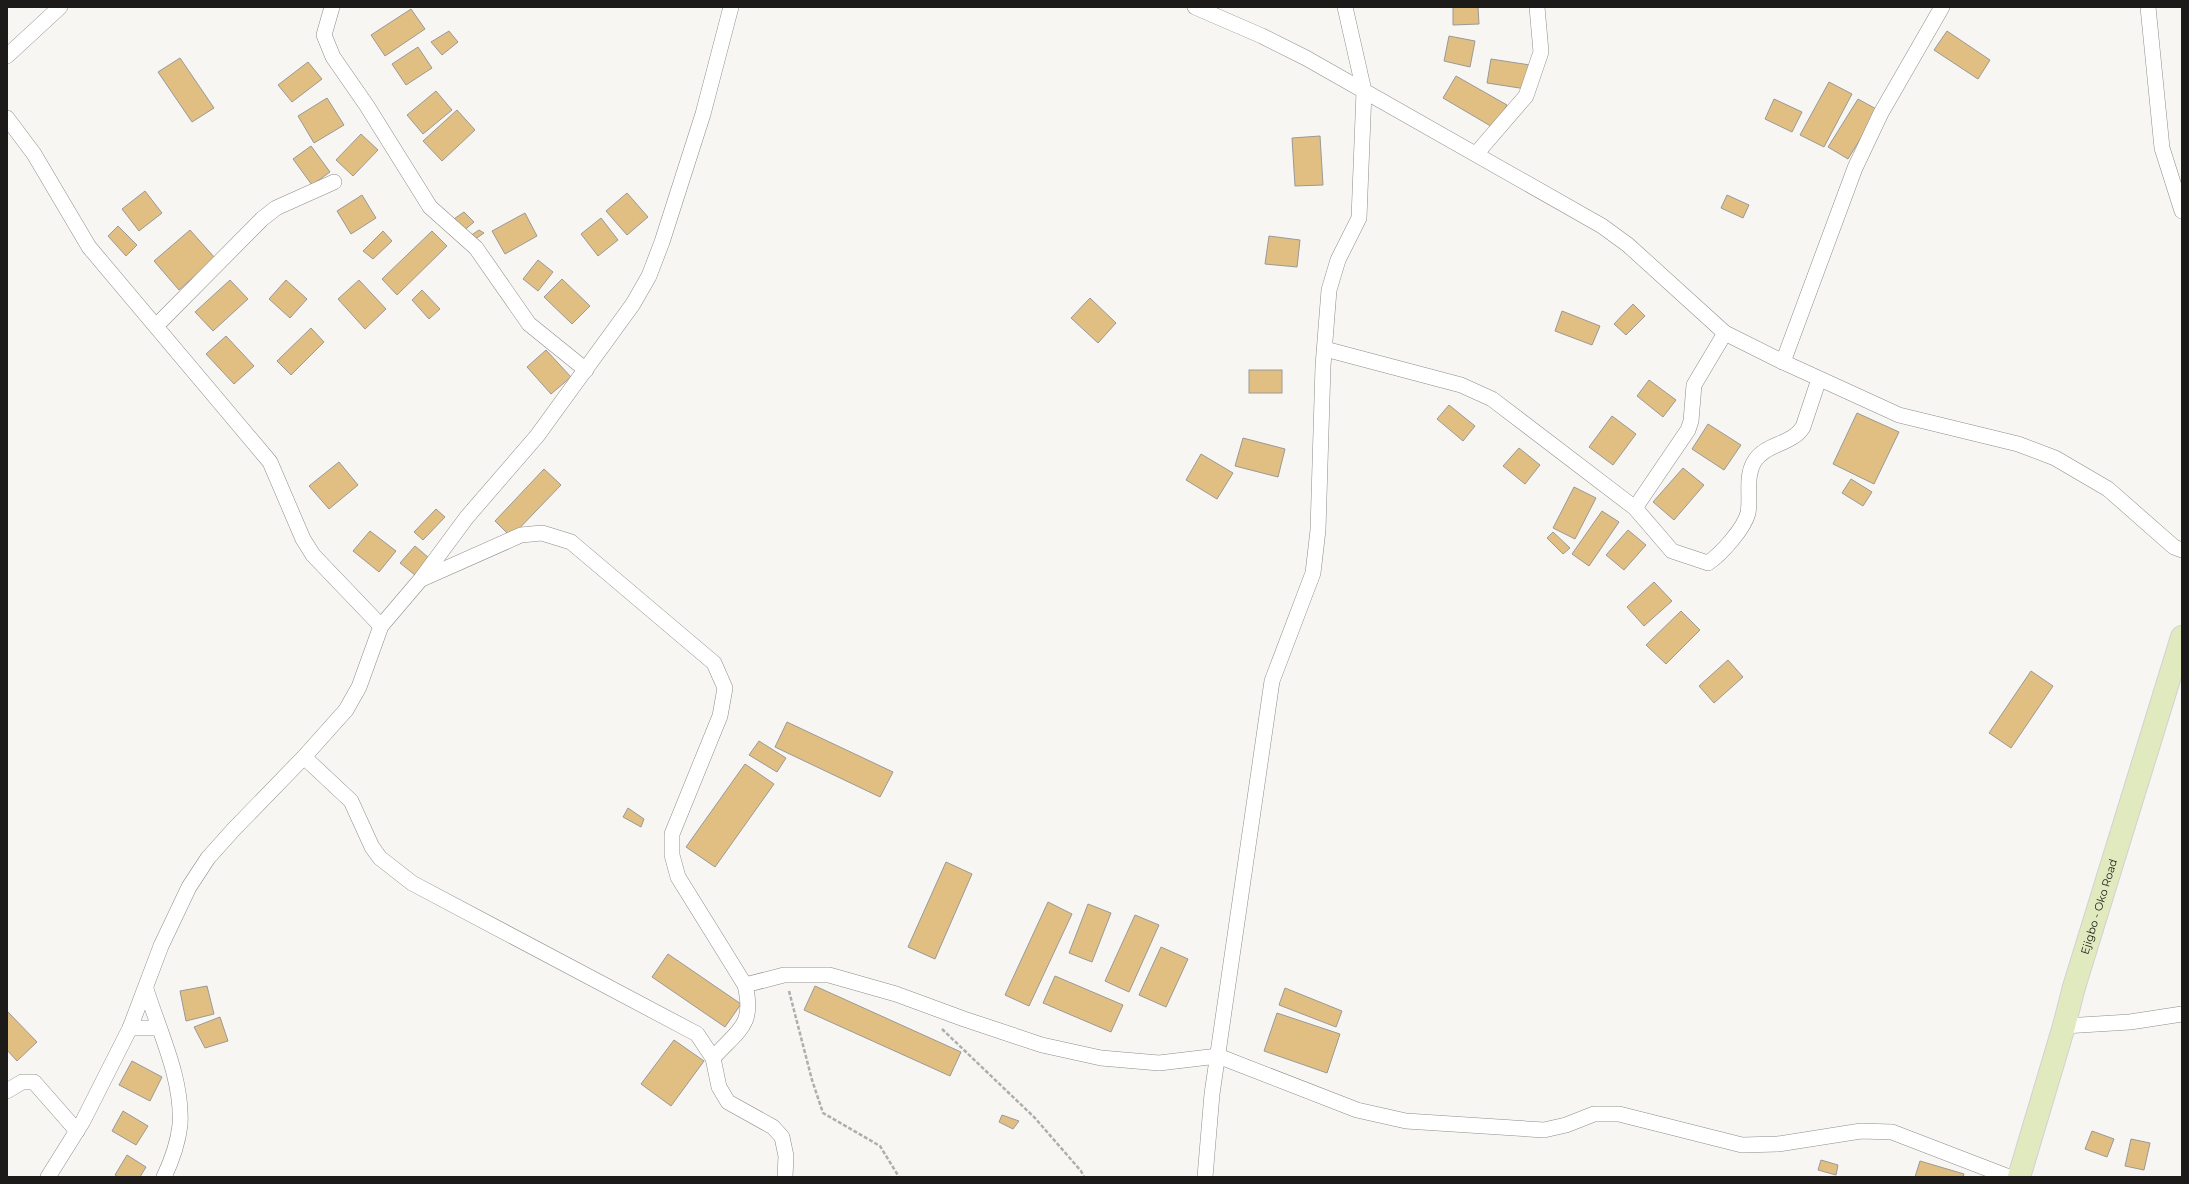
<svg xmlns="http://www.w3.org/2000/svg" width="2189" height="1184" font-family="Montserrat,sans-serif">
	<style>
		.building { fill: #e1bf83; stroke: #9a9996 }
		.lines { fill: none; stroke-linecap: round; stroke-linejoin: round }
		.minor-casing { stroke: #8e8d8a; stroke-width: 16 }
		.primary-casing { stroke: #d2d1d1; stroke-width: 24 }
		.path { stroke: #afaeac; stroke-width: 2.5; stroke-dasharray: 4 2; stroke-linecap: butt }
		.minor { stroke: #fff; stroke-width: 15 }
		.primary { stroke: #e1eabf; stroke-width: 22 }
		.labels { text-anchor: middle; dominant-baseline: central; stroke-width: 3; stroke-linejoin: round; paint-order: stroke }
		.street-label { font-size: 11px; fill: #1c1b1a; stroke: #fff }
	</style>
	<rect width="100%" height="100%" fill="#f7f6f3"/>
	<g class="building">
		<polygon points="1453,7 1478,7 1479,24 1453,25"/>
		<polygon points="411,9 425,29 385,56 371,35"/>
		<polygon points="449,31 458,42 442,55 431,42"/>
		<polygon points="1947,31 1990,60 1978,79 1934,50"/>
		<polygon points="1449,36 1475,41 1470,67 1444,61"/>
		<polygon points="418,47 432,68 406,85 392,64"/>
		<polygon points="180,58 214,108 192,122 158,72"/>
		<polygon points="1491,59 1530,65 1526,89 1487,83"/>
		<polygon points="308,62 322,79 292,102 278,85"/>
		<polygon points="1456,76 1507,105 1494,128 1443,98"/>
		<polygon points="1829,82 1852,94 1824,147 1800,135"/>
		<polygon points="436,91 452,110 423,134 407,115"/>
		<polygon points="327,98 344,125 314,143 298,116"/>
		<polygon points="1774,99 1802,112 1792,132 1765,119"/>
		<polygon points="1858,99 1878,110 1848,159 1828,147"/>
		<polygon points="457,110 475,130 442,161 423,141"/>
		<polygon points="361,134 378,150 353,176 336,160"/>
		<polygon points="1320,136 1323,185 1295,186 1292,138"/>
		<polygon points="311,146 330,172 312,185 293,159"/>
		<polygon points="145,191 162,213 139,231 122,209"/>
		<polygon points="627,193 648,217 627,235 606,211"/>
		<polygon points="362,195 376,218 351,234 337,211"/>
		<polygon points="1727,195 1749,205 1743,218 1721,208"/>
		<polygon points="464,212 474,222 462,232 451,221"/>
		<polygon points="525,213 537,236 505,254 492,231"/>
		<polygon points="601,218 618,240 598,256 581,234"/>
		<polygon points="118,226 137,245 126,256 108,236"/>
		<polygon points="190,230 215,258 179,290 154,261"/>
		<polygon points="479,230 484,233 471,242 467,238"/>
		<polygon points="383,231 392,241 373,259 363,251"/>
		<polygon points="432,231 447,246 397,295 382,279"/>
		<polygon points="1269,236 1300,240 1297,267 1265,264"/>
		<polygon points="538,260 553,272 538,291 523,279"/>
		<polygon points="562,279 590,306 572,324 544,297"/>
		<polygon points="230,280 248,299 213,331 195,312"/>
		<polygon points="286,280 307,299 290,318 269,299"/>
		<polygon points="359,280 386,309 365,329 338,299"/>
		<polygon points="422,290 440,309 429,319 412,300"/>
		<polygon points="1090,298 1116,323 1098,343 1071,318"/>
		<polygon points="1633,304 1645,316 1626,335 1614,324"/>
		<polygon points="1562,311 1600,326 1592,345 1555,331"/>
		<polygon points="311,328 324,342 291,375 277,361"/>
		<polygon points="226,336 254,366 234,384 206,354"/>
		<polygon points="546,350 571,377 551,394 527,367"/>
		<rect x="1249" y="370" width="33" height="23"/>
		<polygon points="1649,380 1676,400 1663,417 1637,396"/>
		<polygon points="1449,405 1475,426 1463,441 1437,419"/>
		<polygon points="1857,413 1899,432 1874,484 1833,464"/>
		<polygon points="1612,416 1636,434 1613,465 1589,447"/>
		<polygon points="1708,424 1741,445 1724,470 1692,449"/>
		<polygon points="1243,438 1285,449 1278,477 1235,466"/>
		<polygon points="1519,448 1540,465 1525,484 1503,466"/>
		<polygon points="1201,454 1233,473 1217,499 1186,480"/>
		<polygon points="339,462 358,485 329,509 309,486"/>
		<polygon points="1683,468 1704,485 1674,520 1653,502"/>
		<polygon points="544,469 561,485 511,537 495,521"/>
		<polygon points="1851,479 1872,492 1863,506 1842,493"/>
		<polygon points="1574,487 1596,498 1575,539 1553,528"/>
		<polygon points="436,509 445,517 423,540 414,532"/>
		<polygon points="1602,511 1619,522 1589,566 1572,554"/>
		<polygon points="1628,530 1646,545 1624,570 1606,555"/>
		<polygon points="370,531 396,551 379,572 353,551"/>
		<polygon points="1553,532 1570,548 1563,554 1547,538"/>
		<polygon points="415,546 429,558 415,575 400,563"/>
		<polygon points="1654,582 1672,601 1644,626 1627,607"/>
		<polygon points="1681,611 1700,630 1666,664 1646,645"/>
		<polygon points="1728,660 1743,677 1714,703 1699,686"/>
		<polygon points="2031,671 2053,686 2011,748 1989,733"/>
		<polygon points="787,722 893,772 880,797 775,747"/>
		<polygon points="759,741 786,758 777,772 749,755"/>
		<polygon points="745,764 774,784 715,867 686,847"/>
		<polygon points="628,808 644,819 641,827 623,817"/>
		<polygon points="946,862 972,874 935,959 908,947"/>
		<polygon points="1048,902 1072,914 1029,1006 1005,995"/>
		<polygon points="1088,904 1111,913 1092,962 1069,953"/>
		<polygon points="1135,915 1159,925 1129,992 1105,981"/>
		<polygon points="1161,947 1188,959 1166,1007 1139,995"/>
		<polygon points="668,954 741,1004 725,1027 652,977"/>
		<polygon points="1055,976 1123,1005 1111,1032 1043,1003"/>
		<polygon points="207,986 214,1014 186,1021 180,991"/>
		<polygon points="815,986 961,1052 950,1076 804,1010"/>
		<polygon points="1285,988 1342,1011 1336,1027 1279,1005"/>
		<polygon points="7,1011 37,1042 17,1061 7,1050"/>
		<polygon points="1277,1013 1340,1034 1327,1073 1264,1051"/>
		<polygon points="220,1017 228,1041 205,1048 194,1027"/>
		<polygon points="674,1040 704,1061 671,1106 641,1084"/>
		<polygon points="132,1061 162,1077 150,1101 119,1085"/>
		<polygon points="123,1111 148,1126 136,1145 112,1131"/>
		<polygon points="1002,1115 1019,1121 1013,1129 999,1122"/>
		<polygon points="2092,1131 2114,1139 2107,1157 2085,1149"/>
		<polygon points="2131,1139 2150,1143 2144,1170 2125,1166"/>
		<polygon points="127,1155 146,1167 140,1177 118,1177 115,1175"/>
		<polygon points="1821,1160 1838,1165 1836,1175 1818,1170"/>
		<polygon points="1920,1161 1964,1174 1963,1177 1915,1177"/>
	</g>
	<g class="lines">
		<g class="minor-casing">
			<g id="minor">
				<polyline points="332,7 324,35 333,57 367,106 430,207 476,248 529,324 586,370"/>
				<polyline points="1195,7 1262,36 1306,58 1602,226 1628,245 1725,333 1783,362 1899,415 2018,444 2055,458 2108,489 2174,547 2182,550"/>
				<polyline points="2148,7 2162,148 2182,211"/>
				<polyline points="7,56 60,7"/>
				<polyline points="7,118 34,154 89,247 270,462 303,539 313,555 381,626"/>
				<polyline points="1476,154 1526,96 1541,52 1537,7"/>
				<polyline points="156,326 262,219 276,208 334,182"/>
				<path d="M 1325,349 L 1461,385 L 1492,399 L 1635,508 L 1672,551 L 1708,563 C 1721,554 1744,529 1748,513 C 1751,497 1745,477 1754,462 C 1765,443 1792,445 1803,427 L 1819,379"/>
				<polyline points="1783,362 1855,168 1881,113 1942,7"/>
				<polyline points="1635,508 1688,430 1691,421 1694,385 1725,333"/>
				<path d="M 422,579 L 521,535 L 542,533 L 571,542 L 714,663 L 725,688 L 720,716 L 672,834 L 672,855 L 678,877 L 745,985 C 755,1026 738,1030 713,1058"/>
				<polyline points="304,757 351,801 372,847 380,858 412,883 697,1034 713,1058 719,1087 728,1102 773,1127 782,1137 786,1156 785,1177"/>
				<polyline points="745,985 784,975 829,975 896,994 964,1019 1042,1045 1101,1058 1159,1063 1218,1056 1357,1110 1406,1121 1544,1130 1566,1125 1594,1114 1619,1114 1742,1145 1778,1144 1861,1131 1892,1132 2009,1177"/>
				<path d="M 146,989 C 159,1031 183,1079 180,1125 C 178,1143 172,1160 164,1177"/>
				<polyline points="2064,1026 2130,1022 2182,1014"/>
				<polyline points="130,1028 158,1028"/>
				<polyline points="7,1091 22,1082 34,1082 77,1131"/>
				<polyline points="48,1177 83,1121 130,1028 161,946 189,887 208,858 234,829 304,757 346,710 359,687 381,626 421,579 467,517 537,436 633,304 649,276 662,242 703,114 731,7"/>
				<polyline points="1205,1177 1212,1094 1272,681 1313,573 1318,530 1323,366 1329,290 1338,260 1359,218 1364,91 1345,7"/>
			</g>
		</g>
		<g class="primary-casing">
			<g id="primary">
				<path id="s1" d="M 2019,1177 L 2064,1026 L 2074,987 L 2182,637"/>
			</g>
		</g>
		<g class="path">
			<polyline points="789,991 812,1080 823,1113 880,1146 899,1177"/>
			<polyline points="942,1029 1035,1118 1081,1171 1084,1177"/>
		</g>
		<use href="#minor" class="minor"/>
		<use href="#primary" class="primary"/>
	</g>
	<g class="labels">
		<g class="street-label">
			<text stroke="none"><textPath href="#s1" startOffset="282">Ejigbo - Oko Road</textPath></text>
		</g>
	</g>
	<rect width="2189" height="1184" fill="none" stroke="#1c1b1a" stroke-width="16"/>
</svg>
